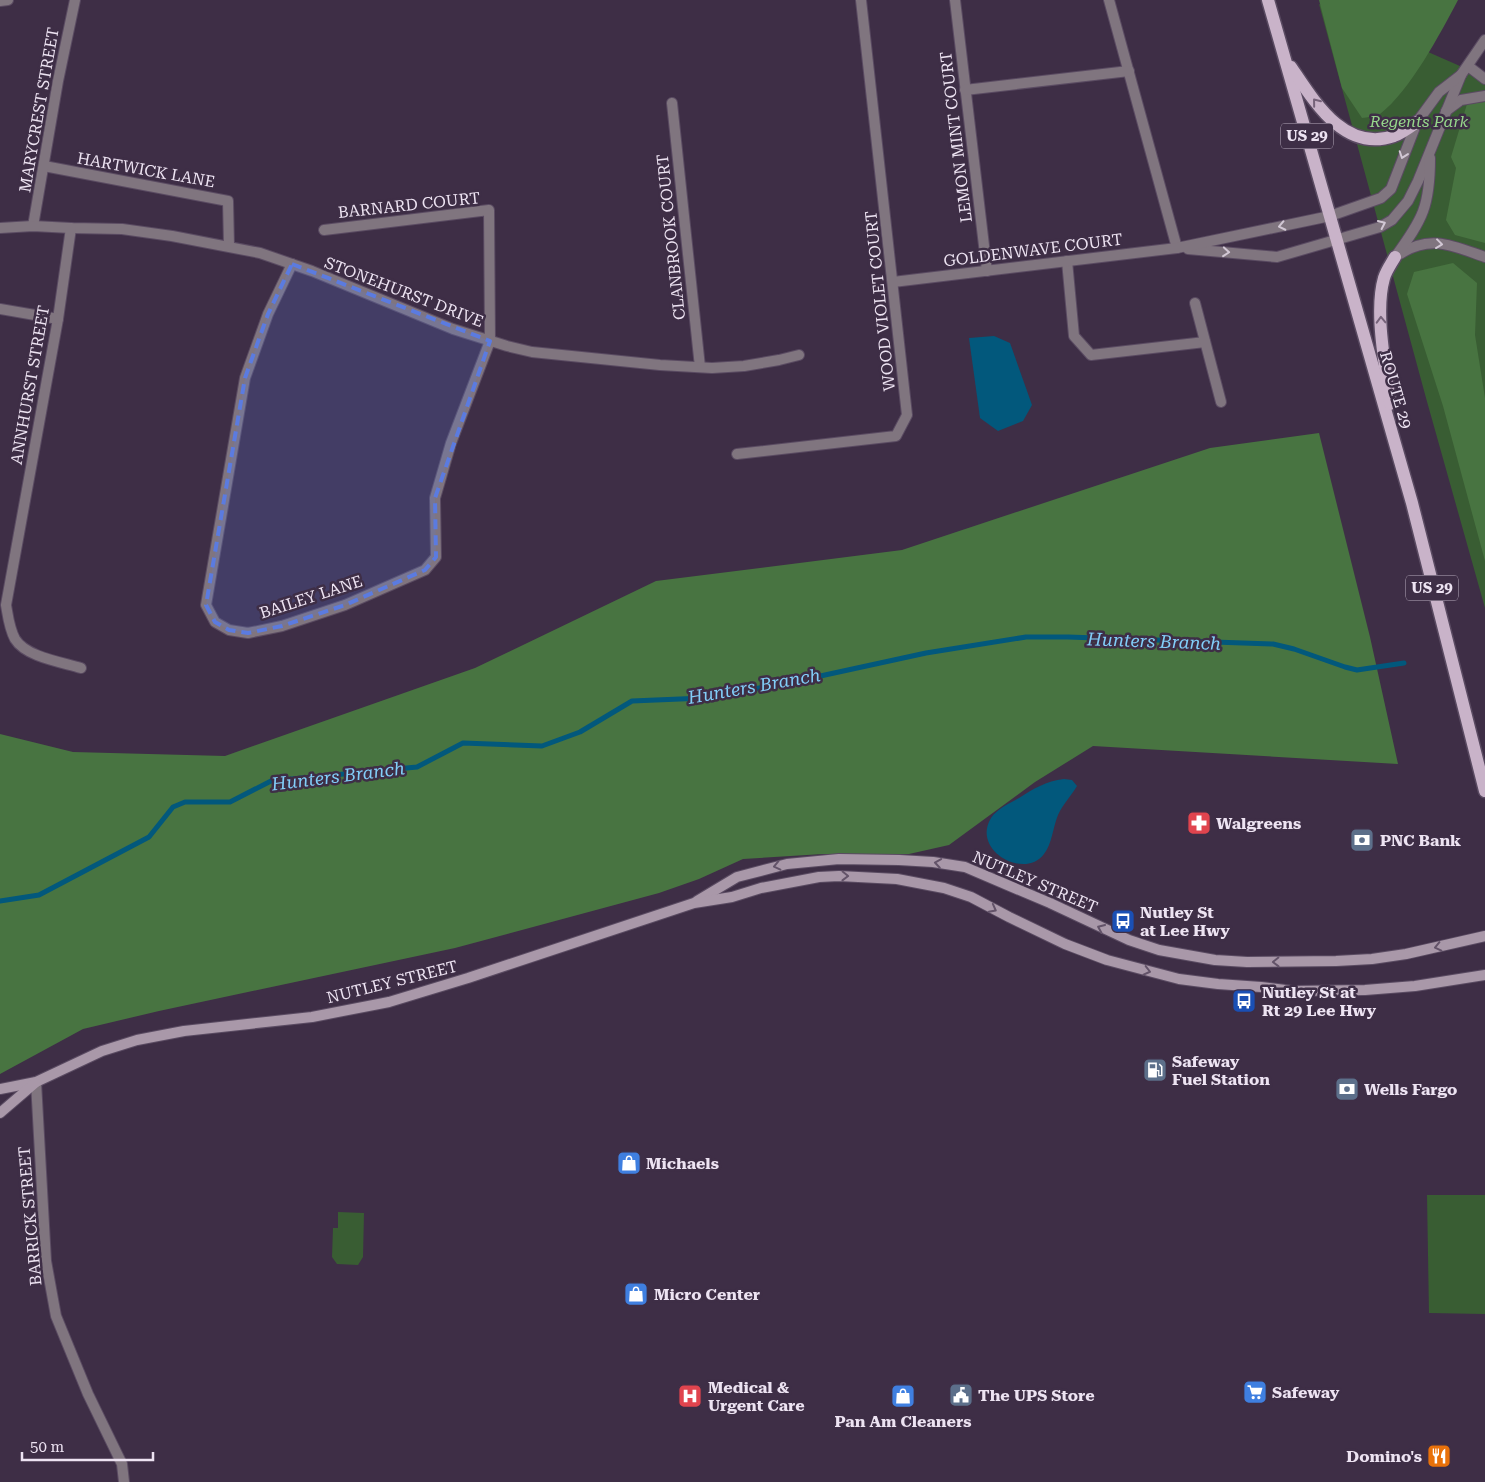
<svg xmlns="http://www.w3.org/2000/svg" width="1485" height="1482" font-family="'Roboto Serif',serif">
	<style>
		.green { fill: #395d33 }
		.forest { fill: #487441 }
		.water { fill: #02587c }
		.lines { fill: none; stroke-linecap: round; stroke-linejoin: round }
		.stream { stroke: #02587c; stroke-width: 5 }
		.street-casing { stroke: #5a4b62; stroke-width: 12 }
		.secondary-casing { stroke: #5a4b62; stroke-width: 12 }
		.primary-casing { stroke: #5a4b62; stroke-width: 15 }
		.street { stroke: #80757f; stroke-width: 10 }
		.secondary { stroke: #a998a9; stroke-width: 10 }
		.primary { stroke: #c9b3c9; stroke-width: 12 }
		.oneway { stroke: #76637a }
		.oneway2 { stroke: #d2c8d5 }
		.oneway3 { stroke: #635369 }
		.marked { fill: #5b7be0; fill-opacity: 0.2; stroke: #5b7be0; stroke-width: 4; stroke-dasharray: 10 6; stroke-linejoin: round }
		.labels { text-anchor: middle; dominant-baseline: central; stroke-width: 5; stroke-linejoin: round; paint-order: stroke }
		.shield { fill: #3e2e46; stroke: #b8adbe; stroke-width: 1 }
		.shield-label { font-size: 15px; font-weight: bold; fill: #ede3f2 }
		.street-label { font-size: 16px; fill: #ede3f2; stroke: #3e2e46 }
		.park-label { font-size: 16px; font-style: italic; fill: #96d68b; stroke: #3e2e46 }
		.poi-label { font-size: 16px; font-weight: bold; fill: #ede3f2; stroke: #3e2e46; text-anchor: start }
		.water-label { font-size: 18px; font-style: italic; fill: #82cef9; stroke: #3e2e46 }
	</style>
	<rect width="100%" height="100%" fill="#3e2e46"/>
	<g class="green">
		<polygon points="1319,4 1469,70 1485,74 1485,608 1426,398"/>
		<polygon points="1427,1195 1485,1195 1485,1314 1429,1313"/>
		<polygon points="338,1212 364,1213 363,1257 358,1265 337,1264 332,1257 333,1228 338,1228"/>
	</g>
	<g class="forest">
		<path d="M 1319,0 L 1458,0 C 1440,34 1410,91 1380,114 C 1376,117 1367,117 1362,118 L 1342,88 Z"/>
		<polygon points="1485,102 1485,243 1455,235 1446,220 1456,168 1451,157 1467,104"/>
		<polygon points="1453,263 1477,283 1475,335 1485,398 1485,561 1443,406 1407,294 1414,272"/>
		<polygon points="1319,433 1370,637 1398,764 1093,746 1035,782 949,845 909,854 823,854 743,859 699,879 659,893 455,948 159,1011 83,1029 0,1074 0,734 73,752 225,756 475,668 656,581 902,550 1210,448"/>
	</g>
	<g class="water">
		<polygon points="994,336 1010,343 1032,405 1023,421 998,431 980,418 969,338"/>
		<path d="M 1064,779 L 1072,780 L 1077,786 C 1071,796 1063,804 1058,815 C 1053,827 1052,844 1044,854 C 1025,880 971,851 991,818 C 997,809 1010,803 1019,798 C 1033,789 1046,781 1064,779 Z"/>
	</g>
	<g class="lines">
		<polyline class="stream" points="0,901 39,895 149,837 173,807 185,802 230,802 271,781 417,767 463,743 542,746 580,732 632,701 704,698 802,680 926,653 1026,637 1068,637 1273,644 1294,649 1345,667 1357,670 1404,663"/>
		<g class="street-casing">
			<g id="street">
				<polyline points="955,0 987,271"/>
				<polyline points="1109,0 1177,248"/>
				<polyline points="0,1 8,0"/>
				<polyline points="1468,66 1485,79"/>
				<polyline points="965,90 1129,71"/>
				<polyline points="672,103 700,367"/>
				<polyline points="1446,111 1461,100 1485,96"/>
				<polyline points="44,166 228,201 229,246"/>
				<polyline points="33,226 58,81 75,0"/>
				<polyline points="0,228 33,226 71,228 122,229 172,236 260,253 312,271 453,329 507,346 532,352 660,365 712,368 744,366 779,360 799,355"/>
				<path d="M 71,228 L 58,319 L 6,605 C 8,616 9,628 15,639 C 26,657 61,662 81,668"/>
				<polyline points="1188,249 1277,257 1380,227 1392,220 1408,201 1418,181 1461,75 1485,40"/>
				<path d="M 1400,254 C 1431,234 1453,246 1485,257"/>
				<path d="M 1395,257 C 1423,219 1430,206 1430,158"/>
				<polyline points="1067,261 1074,336 1091,355 1205,342"/>
				<polyline points="292,264 268,314 245,378 206,605 215,622 229,630 248,633 282,626 345,605 425,570 436,557 435,498 451,443 490,341 489,210 324,230"/>
				<polyline points="893,282 1177,248 1330,216 1381,198 1391,189 1417,122 1439,92 1461,75"/>
				<polyline points="1195,303 1221,402"/>
				<polyline points="0,309 58,319"/>
				<polyline points="737,454 896,436 907,415 861,0"/>
				<polyline points="36,1082 46,1261 56,1316 88,1394 122,1464 124,1482"/>
			</g>
		</g>
		<g class="secondary-casing">
			<g id="secondary">
				<polyline points="697,901 737,877 787,864 839,859 899,860 933,862 965,867 1050,903 1129,940 1159,950 1215,960 1247,962 1336,961 1372,959 1406,954 1485,936"/>
				<polyline points="0,1089 36,1082 102,1051 137,1040 184,1031 312,1017 389,1002 468,978 694,903 732,897 761,888 819,877 839,876 897,879 944,888 971,897 1009,917 1065,944 1107,960 1179,979 1218,984 1261,987 1293,991 1365,990 1415,986 1485,975"/>
				<polyline points="0,1113 35,1083"/>
			</g>
		</g>
		<g class="primary-casing">
			<g id="primary">
				<polyline points="1268,0 1412,503 1485,791"/>
				<path d="M 1291,67 C 1314,101 1344,153 1394,136 C 1402,133 1410,127 1417,122"/>
				<path d="M 1390,404 C 1386,367 1374,313 1384,278 C 1386,271 1391,264 1395,257"/>
			</g>
		</g>
		<use href="#street" class="street"/>
		<use href="#secondary" class="secondary"/>
		<use href="#primary" class="primary"/>
	</g>
	<defs><path id="oneway-chevron" d="M-2-3.5L2.5 0L-2 3.5" fill="none" stroke-width="1.6" stroke-linecap="round" stroke-linejoin="round" transform="scale(1.25)"/></defs>
	<g class="oneway">
		<use href="#oneway-chevron" transform="translate(1316 102) rotate(-129)"/>
		<use href="#oneway-chevron" transform="translate(1381 320) rotate(-92)"/>
	</g>
	<g class="oneway2">
		<use href="#oneway-chevron" transform="translate(1403 155) rotate(109)"/>
		<use href="#oneway-chevron" transform="translate(1382 224) rotate(-25)"/>
		<use href="#oneway-chevron" transform="translate(1282 226) rotate(168)"/>
		<use href="#oneway-chevron" transform="translate(1439 244) rotate(7)"/>
		<use href="#oneway-chevron" transform="translate(1226 252) rotate(5)"/>
	</g>
	<g class="oneway3">
		<use href="#oneway-chevron" transform="translate(938 863) rotate(-171)"/>
		<use href="#oneway-chevron" transform="translate(777 866) rotate(167)"/>
		<use href="#oneway-chevron" transform="translate(845 876) rotate(1)"/>
		<use href="#oneway-chevron" transform="translate(993 909) rotate(28)"/>
		<use href="#oneway-chevron" transform="translate(1101 928) rotate(-156)"/>
		<use href="#oneway-chevron" transform="translate(1438 947) rotate(167)"/>
		<use href="#oneway-chevron" transform="translate(1276 962) rotate(179)"/>
		<use href="#oneway-chevron" transform="translate(1147 971) rotate(14)"/>
	</g>
	<path class="marked" d="M 292,264 L 490,341 L 435,498 L 436,557 L 425,570 L 345,605 L 282,626 L 248,633 L 229,630 L 215,622 L 206,605 L 245,378 L 268,314 Z"/>
	<defs>
		<g id="pharmacy-square" transform="scale(1.25)"><rect x="-9" y="-9" width="18" height="18" rx="4" fill="#e0444e" stroke="#3e2e46"/><path d="M-2-6h4v4h4v4h-4v4h-4v-4h-4v-4h4Z" fill="#fff"/></g>
		<g id="bank-square" transform="scale(1.25)"><rect x="-9" y="-9" width="18" height="18" rx="4" fill="#5c6f8a" stroke="#3e2e46"/><path d="M-6-4H6V4H-6ZM0-2.3a2.3 2.3 0 1 0 0 4.6a2.3 2.3 0 1 0 0-4.6Z" fill="#fff"/></g>
		<g id="bus-square" transform="scale(1.25)"><rect x="-9" y="-9" width="18" height="18" rx="4" fill="#1a4fb4" stroke="#3e2e46"/><path d="M-5-6H5V4H4V6H2V4H-2V6H-4V4H-5ZM-3.5-4V0h7V-4ZM-3.5 1.2v1.5H-2V1.2ZM2 1.2v1.5H3.5V1.2Z" fill="#fff"/></g>
		<g id="fuel-square" transform="scale(1.25)"><rect x="-9" y="-9" width="18" height="18" rx="4" fill="#5c6f8a" stroke="#3e2e46"/><path d="M-5.5-6h7V0h2V4h1.3V-2.5L3-4.5l.8-.8L6-3V5H2.5V1h-1V6h-7ZM-4.2-4.7v3.2H.2V-4.7Z" fill="#fff"/></g>
		<g id="shop-square" transform="scale(1.25)"><rect x="-9" y="-9" width="18" height="18" rx="4" fill="#3f7fe0" stroke="#3e2e46"/><path d="M-5-2.5h2.3a2.7 3.5 0 0 1 5.4 0H5L5.5 6h-11ZM-1.5-2.5h3a1.5 2.3 0 0 0-3 0Z" fill="#fff"/></g>
		<g id="supermarket-square" transform="scale(1.25)"><rect x="-9" y="-9" width="18" height="18" rx="4" fill="#3f7fe0" stroke="#3e2e46"/><path d="M-6-5.5h2.5l.6 2H6L4.5 2H-2.5L-4.4-4H-6ZM-1.5 3.2a1.3 1.3 0 1 0 .1 0ZM3 3.2a1.3 1.3 0 1 0 .1 0Z" fill="#fff"/></g>
		<g id="civic-square" transform="scale(1.25)"><rect x="-9" y="-9" width="18" height="18" rx="4" fill="#5c6f8a" stroke="#3e2e46"/><path d="M-.6-6.5H3V-4.5H.6V-3L4-1V1h2V6H-6V1h2V-1L-.6-3ZM-1.2 2.5V6h2.4V2.5Z" fill="#fff"/></g>
		<g id="hospital-square" transform="scale(1.25)"><rect x="-9" y="-9" width="18" height="18" rx="4" fill="#e0444e" stroke="#3e2e46"/><path d="M-5-5h3v3.5h4V-5h3V5h-3V1.5h-4V5h-3Z" fill="#fff"/></g>
		<g id="restaurant-square" transform="scale(1.25)"><rect x="-9" y="-9" width="18" height="18" rx="4" fill="#e8710a" stroke="#3e2e46"/><path d="M-5-6h1v4h1v-4h1v4h1v-4h1v5L-1.5 .5V6h-2V.5L-5-1ZM5-6V6H3V1.5H1.5Q1.5-4 5-6Z" fill="#fff"/></g>
	</defs>
	<g fill-rule="evenodd">
		<use href="#pharmacy-square" x="1199" y="823"/>
		<use href="#bank-square" x="1362" y="840"/>
		<use href="#bus-square" x="1123" y="921"/>
		<use href="#bus-square" x="1244" y="1001"/>
		<use href="#fuel-square" x="1155" y="1070"/>
		<use href="#bank-square" x="1347" y="1089"/>
		<use href="#shop-square" x="629" y="1163"/>
		<use href="#shop-square" x="636" y="1294"/>
		<use href="#supermarket-square" x="1255" y="1392"/>
		<use href="#civic-square" x="961" y="1395"/>
		<use href="#hospital-square" x="690" y="1396"/>
		<use href="#shop-square" x="903" y="1396"/>
		<use href="#restaurant-square" x="1439" y="1456"/>
	</g>
	<g class="labels">
		<g class="shield">
			<rect x="1281" y="123.5" width="52" height="25" rx="4"/>
			<rect x="1406" y="575.5" width="52" height="25" rx="4"/>
		</g>
		<g class="shield-label">
			<text x="1307" y="136">US 29</text>
			<text x="1432" y="588">US 29</text>
		</g>
		<g class="street-label">
			<text transform="translate(39 110) rotate(-80)">MARYCREST STREET</text>
			<text transform="translate(956 137) rotate(-97)">LEMON MINT COURT</text>
			<text transform="translate(146 170) rotate(10)">HARTWICK LANE</text>
			<text transform="translate(409 205) rotate(-6)">BARNARD COURT</text>
			<text transform="translate(671 237) rotate(-96)">CLANBROOK COURT</text>
			<text transform="translate(1033 250) rotate(-7)">GOLDENWAVE COURT</text>
			<text transform="translate(404 292) rotate(21)">STONEHURST DRIVE</text>
			<text transform="translate(880 301) rotate(-96)">WOOD VIOLET COURT</text>
			<text transform="translate(30 385) rotate(-80)">ANNHURST STREET</text>
			<text transform="translate(1396 390) rotate(74)">ROUTE 29</text>
			<text transform="translate(311 597) rotate(-18)">BAILEY LANE</text>
			<text transform="translate(1035 882) rotate(23)">NUTLEY STREET</text>
			<text transform="translate(392 982) rotate(-14)">NUTLEY STREET</text>
			<text transform="translate(30 1216) rotate(-95)">BARRICK STREET</text>
		</g>
		<g class="park-label">
			<text x="1419" y="121">Regents Park</text>
		</g>
		<g class="poi-label">
			<text x="1216" y="823">Walgreens</text>
			<text x="1380" y="840">PNC Bank</text>
			<text x="1140" y="912">Nutley St<tspan x="1140" dy="18">at Lee Hwy</tspan></text>
			<text x="1262" y="992">Nutley St at<tspan x="1262" dy="18">Rt 29 Lee Hwy</tspan></text>
			<text x="1172" y="1061">Safeway<tspan x="1172" dy="18">Fuel Station</tspan></text>
			<text x="1364" y="1089">Wells Fargo</text>
			<text x="646" y="1163">Michaels</text>
			<text x="654" y="1294">Micro Center</text>
			<text x="708" y="1387">Medical &amp;<tspan x="708" dy="18">Urgent Care</tspan></text>
			<text x="1272" y="1392">Safeway</text>
			<text x="978" y="1395">The UPS Store</text>
			<text x="903" y="1421" text-anchor="middle">Pan Am Cleaners</text>
			<text x="1422" y="1456" text-anchor="end">Domino's</text>
		</g>
		<g class="water-label">
			<text transform="translate(1154 641) rotate(2)">Hunters Branch</text>
			<text transform="translate(754 686) rotate(-10)">Hunters Branch</text>
			<text transform="translate(338 776) rotate(-7)">Hunters Branch</text>
		</g>
	</g>
	<path d="M22 1452v8h131v-8" fill="none" stroke="#ede3f2" stroke-width="2.5"/>
	<text x="30" y="1452" font-size="15" fill="#ede3f2" stroke="#3e2e46" stroke-width="4" paint-order="stroke">50 m</text>
</svg>
